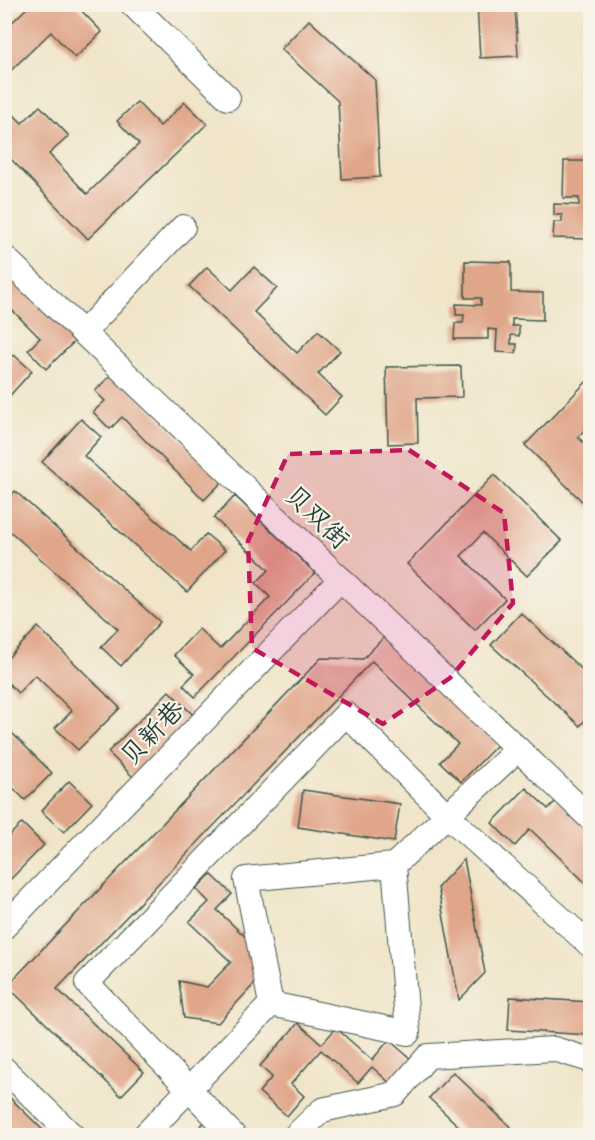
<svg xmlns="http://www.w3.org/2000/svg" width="595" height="1140" font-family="Caveat,'LXGW WenKai TC',sans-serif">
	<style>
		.building { fill: #e0a689 }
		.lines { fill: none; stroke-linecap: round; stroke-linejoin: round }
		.minor-casing { stroke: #3e564a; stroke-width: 26 }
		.minor { stroke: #fff; stroke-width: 24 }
		.marked { fill: #c2185b; fill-opacity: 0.2; stroke: #c2185b; stroke-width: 4.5; stroke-dasharray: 12 8; stroke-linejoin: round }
		.labels { text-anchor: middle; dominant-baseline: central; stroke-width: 4.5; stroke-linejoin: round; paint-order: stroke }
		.street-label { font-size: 26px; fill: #1f3d34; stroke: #f7f3e8 }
	</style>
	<rect width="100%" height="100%" fill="#f7f3e8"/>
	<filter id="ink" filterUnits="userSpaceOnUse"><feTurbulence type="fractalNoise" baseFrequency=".0167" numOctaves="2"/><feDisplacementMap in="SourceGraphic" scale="12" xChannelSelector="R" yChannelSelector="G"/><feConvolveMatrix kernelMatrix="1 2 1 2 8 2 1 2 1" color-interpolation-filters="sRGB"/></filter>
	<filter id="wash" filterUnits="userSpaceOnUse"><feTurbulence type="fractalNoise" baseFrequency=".008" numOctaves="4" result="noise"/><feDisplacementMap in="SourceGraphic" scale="24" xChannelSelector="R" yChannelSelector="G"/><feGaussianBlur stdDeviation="1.35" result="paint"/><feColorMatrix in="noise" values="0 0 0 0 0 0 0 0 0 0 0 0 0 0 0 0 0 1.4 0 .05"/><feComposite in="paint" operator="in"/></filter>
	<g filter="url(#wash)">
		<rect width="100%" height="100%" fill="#f0e5c9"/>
		<g id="blocks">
			<g class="building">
				<polygon points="31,4 75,4 102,32 75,58 51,32 4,77 4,30"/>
				<polygon points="477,4 515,4 518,56 480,58"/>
				<polygon points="309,20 375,80 380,177 342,179 338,101 281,49"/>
				<polygon points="137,102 160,126 185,102 207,124 88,239 4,152 4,105 22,123 40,106 69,136 49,154 87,194 139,144 117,121"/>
				<polygon points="564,161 590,161 590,229 587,229 586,239 553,238 554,222 562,222 562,215 554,215 554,204 579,205 579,198 563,198"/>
				<polygon points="465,261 511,262 511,292 543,293 543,320 512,319 512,326 519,326 519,336 511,335 511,344 517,344 516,353 496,352 497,330 488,329 488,339 454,339 455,323 463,323 464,315 456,315 456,304 481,305 481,298 465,298"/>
				<polygon points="4,266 77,339 46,369 28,350 40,338 4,302"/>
				<polygon points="207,267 232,290 254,267 277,288 254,312 297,353 318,331 340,351 318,374 342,397 325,415 189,286"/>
				<polygon points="14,355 32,371 4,402 4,366"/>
				<polygon points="461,366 462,397 417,398 418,443 388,444 386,367"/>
				<polygon points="114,372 223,481 204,500 122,417 110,429 93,412 105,401 95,391"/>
				<polygon points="590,378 590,424 578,437 590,449 590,509 525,445"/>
				<polygon points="81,419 101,437 84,456 191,551 206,534 225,550 187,592 42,462"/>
				<polygon points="494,475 562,541 527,576 483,533 461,556 505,599 475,630 407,564"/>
				<polygon points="15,491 160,622 121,666 101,647 118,629 11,532 4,540 4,503"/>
				<polygon points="235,496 315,573 195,697 183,685 194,674 174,655 199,629 220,649 270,597 256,583 269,570 214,518"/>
				<polygon points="521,613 590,677 590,714 580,726 491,645"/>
				<polygon points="38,627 120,708 78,750 55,728 72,711 35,675 18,693 4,679 4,662"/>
				<polygon points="386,635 499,743 461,782 440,762 458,744 372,661 57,989 144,1072 121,1096 7,986 321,658 363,659"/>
				<polygon points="169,691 195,717 134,778 108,752"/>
				<polygon points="4,725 52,773 25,800 4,779"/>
				<polygon points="69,781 92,803 64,832 41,811"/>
				<polygon points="526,788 548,809 558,799 590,831 590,887 530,829 515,846 492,823"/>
				<polygon points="303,790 400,804 394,842 298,827"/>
				<polygon points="22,823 44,845 5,885 5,840"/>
				<polygon points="464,859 485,973 459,1000 438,887"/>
				<polygon points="211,874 232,894 217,910 255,946 258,980 218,1023 184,1018 179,981 207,987 231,962 189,922 209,902 196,889"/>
				<polygon points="510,997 590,1002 590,1035 508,1030"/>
				<polygon points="298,1023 322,1044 336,1028 372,1060 389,1040 412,1060 391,1084 372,1067 358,1083 321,1050 291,1084 304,1096 287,1116 259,1092 272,1077 260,1066"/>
				<polygon points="453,1072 520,1136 469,1136 429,1098"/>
				<polygon points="4,1092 49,1136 4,1136"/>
				<polygon points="206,1120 223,1136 192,1136"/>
			</g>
		</g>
	</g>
	<g filter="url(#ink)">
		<use href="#blocks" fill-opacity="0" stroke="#3e564a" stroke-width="1.5"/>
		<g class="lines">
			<g class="minor-casing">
				<g id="minor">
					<polyline points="132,4 228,98"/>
					<polyline points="4,257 590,818"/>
					<polyline points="83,333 183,227"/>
					<polyline points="4,927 341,579"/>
					<polyline points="271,1004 246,879 394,865"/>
					<polyline points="4,1069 73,1136"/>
					<polyline points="144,1136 271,1004 408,1033 394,865 518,749"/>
					<polyline points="234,1136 87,983 346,714 447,815 590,945"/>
					<polyline points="295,1136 322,1110 395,1094 428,1056 554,1049 590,1060"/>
				</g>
			</g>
			<use href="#minor" class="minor"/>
		</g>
	</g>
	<path class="marked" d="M 409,450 L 504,513 L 513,603 L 450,678 L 383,724 L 252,648 L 248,541 L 288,454 Z"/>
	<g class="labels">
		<g class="street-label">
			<text transform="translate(317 517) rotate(44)">贝双街</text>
			<text transform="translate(152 733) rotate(-46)">贝新巷</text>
		</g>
	</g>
	<rect width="595" height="1140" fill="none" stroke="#f7f3e8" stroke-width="24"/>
</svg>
